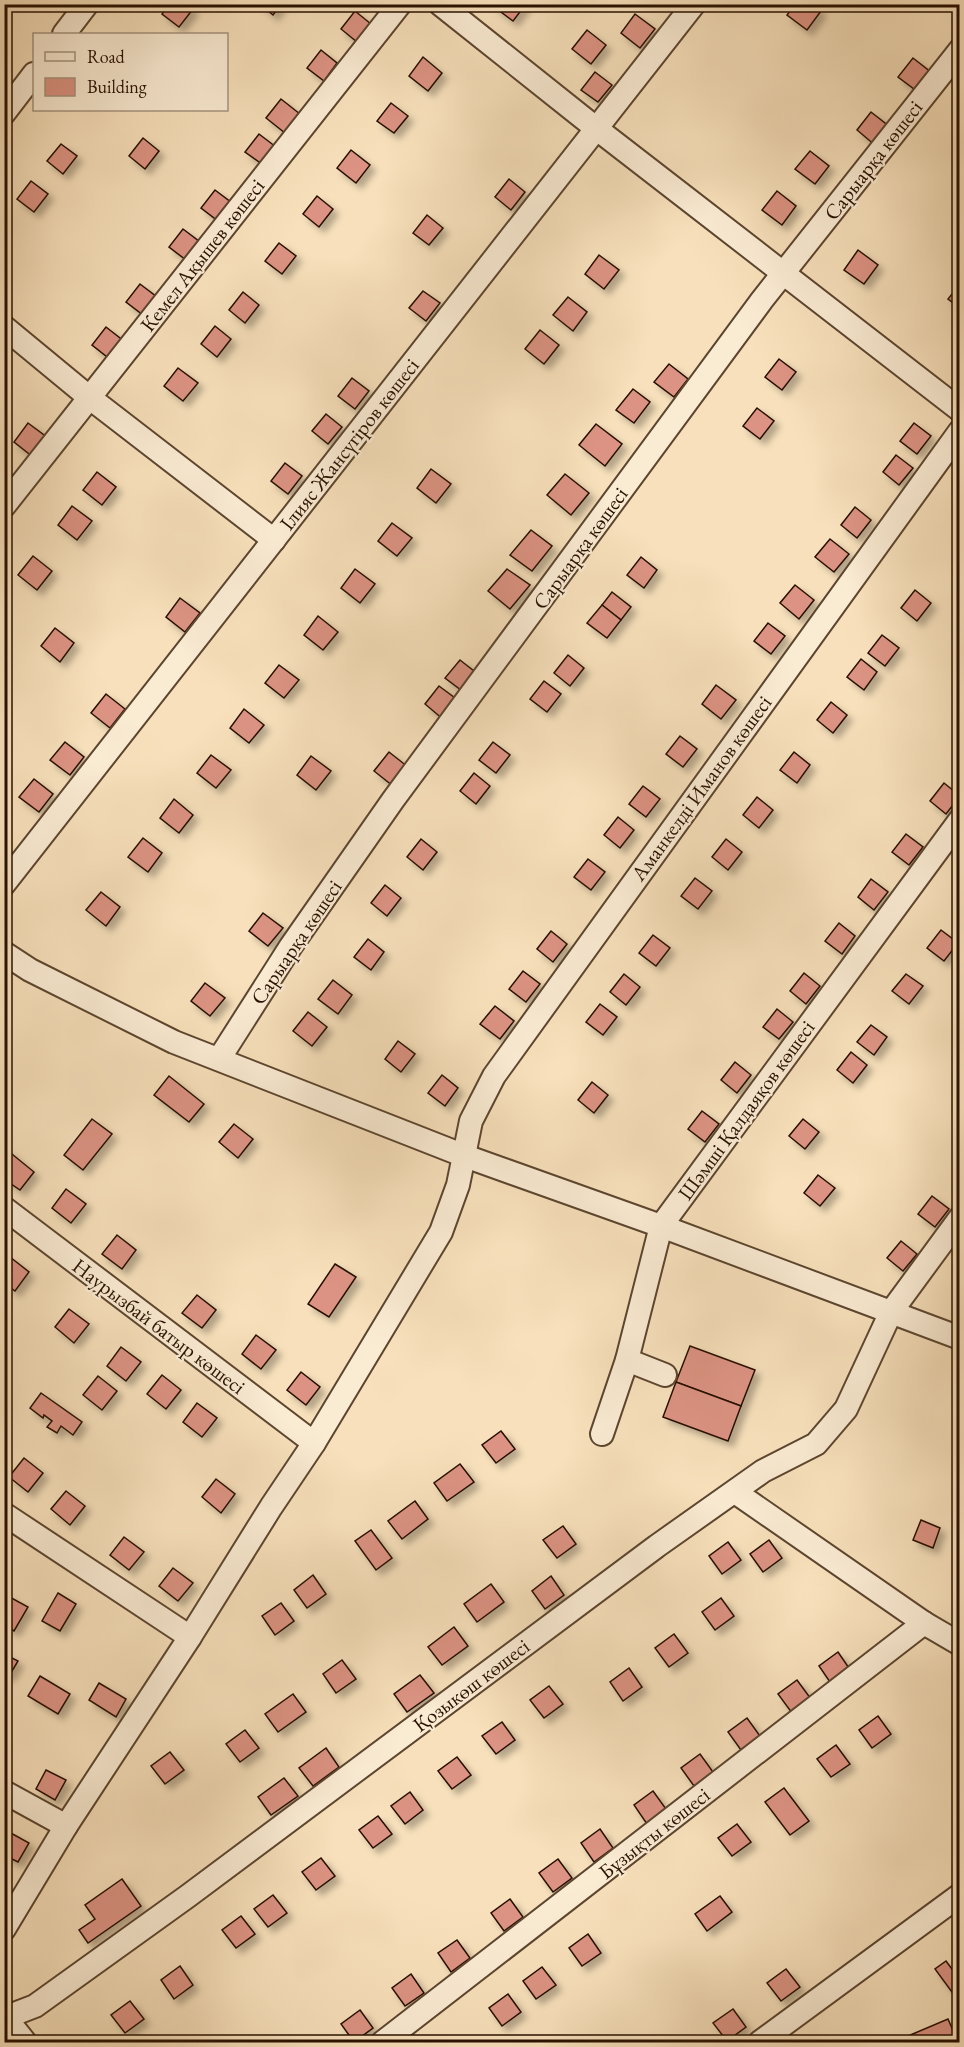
<svg xmlns="http://www.w3.org/2000/svg" width="964" height="2047" font-family="'EB Garamond',serif">
	<style>
		.building { fill: #dc9383; stroke: #281100; stroke-width: 1.5; filter: url(#shadow) }
		.lines { fill: none; stroke-linecap: round; stroke-linejoin: round }
		.minor-casing { stroke: #5c452f; stroke-width: 26 }
		.minor { stroke: #faebd3; stroke-width: 22 }
		.labels { text-anchor: middle; dominant-baseline: central; stroke-width: 4.5; stroke-linejoin: round; paint-order: stroke }
		.street-label { font-size: 21px; fill: #281100; stroke: #faebd3 }
	</style>
	<defs>
		<filter id="shadow"><feDropShadow dx="5.5" dy="5.5" stdDeviation="3" flood-color="#0004"/></filter>
	</defs>
	<rect width="100%" height="100%" fill="#f7e0bb"/>
	<filter id="stains"><feTurbulence type="fractalNoise" baseFrequency=".00333" numOctaves="4"/><feColorMatrix values="0 0 0 0 .2 0 0 0 0 .09 0 0 0 0 .02 0 0 0 .5 -.17"/></filter>
	<radialGradient id="worn" r=".72"><stop offset=".6" stop-color="#630" stop-opacity="0"/><stop offset="1" stop-color="#630" stop-opacity=".3"/></radialGradient>
	<g class="building">
		<polygon points="169,4 187,4 193,9 179,27 162,14"/>
		<polygon points="260,4 281,4 273,15"/>
		<polygon points="494,4 526,4 513,21 493,6"/>
		<polygon points="795,4 813,4 821,11 807,30 787,15"/>
		<polygon points="355,11 371,24 357,42 341,29"/>
		<polygon points="635,14 655,29 640,48 621,33"/>
		<polygon points="587,30 606,45 591,64 572,49"/>
		<polygon points="321,50 337,63 324,81 307,68"/>
		<polygon points="423,57 442,73 428,91 409,76"/>
		<polygon points="913,58 932,73 918,92 898,77"/>
		<polygon points="595,72 612,85 598,102 581,90"/>
		<polygon points="281,99 300,114 285,133 266,118"/>
		<polygon points="391,103 408,116 394,133 377,121"/>
		<polygon points="871,112 890,127 876,146 857,130"/>
		<polygon points="259,134 276,147 262,164 245,152"/>
		<polygon points="143,138 159,151 145,169 129,156"/>
		<polygon points="61,144 77,156 63,174 47,161"/>
		<polygon points="351,150 370,165 356,183 337,168"/>
		<polygon points="810,151 829,166 815,184 795,169"/>
		<polygon points="509,179 525,192 511,210 495,197"/>
		<polygon points="31,181 48,194 34,212 17,199"/>
		<polygon points="215,190 232,203 218,221 201,208"/>
		<polygon points="777,191 796,206 782,225 762,210"/>
		<polygon points="317,196 333,209 319,227 303,214"/>
		<polygon points="427,215 443,228 429,245 413,233"/>
		<polygon points="183,229 200,242 186,260 169,247"/>
		<polygon points="279,243 296,256 282,274 265,261"/>
		<polygon points="858,250 878,265 864,284 844,270"/>
		<polygon points="599,255 619,270 604,289 585,274"/>
		<polygon points="140,284 157,297 143,315 126,302"/>
		<polygon points="960,284 960,308 948,299"/>
		<polygon points="423,291 440,303 426,321 409,308"/>
		<polygon points="243,292 259,305 245,323 229,310"/>
		<polygon points="568,297 587,312 573,331 553,315"/>
		<polygon points="215,326 231,339 217,357 201,344"/>
		<polygon points="106,327 125,342 111,360 92,345"/>
		<polygon points="540,330 559,345 544,364 525,349"/>
		<polygon points="779,359 796,372 782,390 765,377"/>
		<polygon points="669,364 688,379 674,397 654,382"/>
		<polygon points="178,368 198,383 183,401 164,386"/>
		<polygon points="352,378 369,391 355,409 338,396"/>
		<polygon points="633,389 650,402 634,423 616,410"/>
		<polygon points="757,408 774,421 760,439 743,426"/>
		<polygon points="326,414 342,427 328,444 312,431"/>
		<polygon points="28,423 48,438 33,457 14,442"/>
		<polygon points="914,423 931,436 917,454 900,441"/>
		<polygon points="596,424 622,444 605,466 579,445"/>
		<polygon points="896,455 913,468 899,485 883,472"/>
		<polygon points="285,463 302,476 288,494 271,481"/>
		<polygon points="431,469 451,484 436,503 417,488"/>
		<polygon points="97,472 116,487 102,505 83,490"/>
		<polygon points="565,474 589,493 571,515 547,495"/>
		<polygon points="72,506 92,521 77,540 58,525"/>
		<polygon points="855,507 871,520 857,538 841,525"/>
		<polygon points="392,523 412,538 397,556 378,541"/>
		<polygon points="531,530 552,546 532,571 510,555"/>
		<polygon points="830,539 849,554 834,572 815,557"/>
		<polygon points="33,556 52,571 37,590 18,575"/>
		<polygon points="641,557 657,570 644,588 627,575"/>
		<polygon points="355,569 375,584 360,603 341,588"/>
		<polygon points="507,569 530,585 510,609 488,591"/>
		<polygon points="795,585 814,600 799,619 780,603"/>
		<polygon points="915,590 931,603 917,621 901,608"/>
		<polygon points="612,592 631,607 621,620 602,605"/>
		<polygon points="180,598 200,613 185,632 166,617"/>
		<polygon points="602,605 621,620 607,638 587,623"/>
		<polygon points="318,616 338,632 323,650 304,635"/>
		<polygon points="768,623 785,636 771,654 754,641"/>
		<polygon points="55,628 74,643 60,662 41,646"/>
		<polygon points="882,635 899,648 885,666 868,653"/>
		<polygon points="568,655 584,668 570,686 554,673"/>
		<polygon points="861,659 877,672 864,690 847,677"/>
		<polygon points="460,660 479,675 465,693 445,678"/>
		<polygon points="279,665 299,680 284,698 265,683"/>
		<polygon points="544,681 561,694 547,712 530,699"/>
		<polygon points="716,685 736,700 721,719 702,704"/>
		<polygon points="439,686 459,701 444,720 425,704"/>
		<polygon points="106,694 125,709 110,728 91,713"/>
		<polygon points="831,702 847,715 833,733 817,720"/>
		<polygon points="244,709 264,725 249,743 230,728"/>
		<polygon points="680,736 697,749 683,767 666,754"/>
		<polygon points="65,742 84,757 70,775 50,760"/>
		<polygon points="493,742 510,755 496,773 479,760"/>
		<polygon points="389,752 408,767 393,786 374,771"/>
		<polygon points="794,752 810,765 797,783 780,770"/>
		<polygon points="211,755 231,770 216,788 197,773"/>
		<polygon points="311,756 331,771 316,790 297,775"/>
		<polygon points="474,773 490,786 476,804 460,791"/>
		<polygon points="34,779 53,794 39,812 19,797"/>
		<polygon points="944,783 960,796 946,814 930,801"/>
		<polygon points="643,786 660,799 646,817 629,804"/>
		<polygon points="757,797 773,810 759,828 743,815"/>
		<polygon points="174,799 193,815 179,833 160,818"/>
		<polygon points="618,817 634,830 620,848 604,835"/>
		<polygon points="906,834 923,847 909,865 892,852"/>
		<polygon points="143,838 162,853 148,872 128,857"/>
		<polygon points="421,839 437,852 423,870 407,857"/>
		<polygon points="726,839 742,852 728,870 712,857"/>
		<polygon points="588,859 605,872 591,890 574,877"/>
		<polygon points="695,878 712,891 698,909 681,896"/>
		<polygon points="871,879 888,892 874,910 858,897"/>
		<polygon points="385,885 401,898 387,916 371,903"/>
		<polygon points="101,892 120,907 106,926 86,910"/>
		<polygon points="263,913 283,928 268,946 249,931"/>
		<polygon points="839,923 855,936 842,954 825,941"/>
		<polygon points="941,930 958,943 944,961 927,948"/>
		<polygon points="551,931 567,944 553,962 537,949"/>
		<polygon points="653,935 670,948 656,966 639,953"/>
		<polygon points="368,939 384,952 371,970 354,957"/>
		<polygon points="523,971 540,984 526,1002 509,989"/>
		<polygon points="804,973 820,986 806,1004 790,991"/>
		<polygon points="624,974 640,987 626,1005 610,992"/>
		<polygon points="906,974 923,986 909,1004 892,991"/>
		<polygon points="333,980 352,995 338,1014 318,999"/>
		<polygon points="205,983 225,998 210,1016 191,1001"/>
		<polygon points="600,1004 617,1017 603,1035 586,1022"/>
		<polygon points="495,1006 514,1021 500,1039 480,1024"/>
		<polygon points="777,1009 793,1022 779,1039 763,1027"/>
		<polygon points="308,1012 327,1027 312,1046 293,1031"/>
		<polygon points="871,1025 887,1037 874,1055 857,1042"/>
		<polygon points="398,1041 415,1054 401,1072 385,1059"/>
		<polygon points="851,1052 867,1065 853,1083 837,1070"/>
		<polygon points="735,1062 751,1075 737,1093 721,1080"/>
		<polygon points="442,1075 458,1088 445,1106 428,1093"/>
		<polygon points="169,1076 204,1104 189,1122 154,1095"/>
		<polygon points="592,1082 608,1095 594,1113 578,1100"/>
		<polygon points="702,1111 719,1124 705,1142 688,1129"/>
		<polygon points="92,1119 112,1134 83,1170 64,1155"/>
		<polygon points="803,1119 819,1132 805,1149 789,1136"/>
		<polygon points="234,1124 253,1139 238,1158 219,1142"/>
		<polygon points="7,1150 34,1172 20,1190 4,1179 4,1153"/>
		<polygon points="818,1175 835,1188 820,1206 804,1193"/>
		<polygon points="66,1189 86,1204 71,1223 52,1208"/>
		<polygon points="932,1196 949,1209 935,1227 918,1214"/>
		<polygon points="117,1235 136,1250 122,1269 102,1254"/>
		<polygon points="901,1241 917,1254 903,1271 887,1258"/>
		<polygon points="10,1257 29,1272 15,1291 4,1283 4,1264"/>
		<polygon points="335,1264 356,1277 329,1317 308,1304"/>
		<polygon points="197,1295 216,1310 202,1328 182,1313"/>
		<polygon points="69,1309 89,1324 74,1343 55,1327"/>
		<polygon points="256,1335 276,1350 261,1369 242,1354"/>
		<polygon points="690,1346 755,1370 741,1406 676,1382"/>
		<polygon points="121,1347 141,1362 126,1381 107,1366"/>
		<polygon points="301,1372 320,1387 306,1405 287,1390"/>
		<polygon points="162,1375 181,1390 166,1409 147,1394"/>
		<polygon points="98,1376 117,1391 102,1410 83,1395"/>
		<polygon points="676,1382 741,1406 728,1441 663,1417"/>
		<polygon points="41,1393 82,1422 73,1435 61,1426 57,1433 47,1427 52,1421 44,1415 43,1418 30,1408"/>
		<polygon points="197,1403 217,1418 202,1437 183,1422"/>
		<polygon points="501,1431 515,1449 496,1463 482,1445"/>
		<polygon points="24,1458 43,1473 28,1492 9,1477"/>
		<polygon points="460,1464 474,1482 447,1501 434,1483"/>
		<polygon points="216,1479 235,1494 221,1513 202,1497"/>
		<polygon points="66,1491 85,1506 70,1525 51,1509"/>
		<polygon points="415,1501 428,1519 402,1539 388,1521"/>
		<polygon points="921,1520 940,1528 933,1548 913,1540"/>
		<polygon points="563,1526 576,1544 557,1558 543,1540"/>
		<polygon points="371,1530 392,1558 376,1570 355,1541"/>
		<polygon points="124,1537 144,1552 129,1570 110,1555"/>
		<polygon points="769,1540 782,1558 763,1572 750,1554"/>
		<polygon points="728,1542 741,1560 722,1574 709,1556"/>
		<polygon points="173,1568 193,1583 178,1601 159,1586"/>
		<polygon points="313,1575 326,1594 307,1608 294,1590"/>
		<polygon points="551,1576 564,1595 545,1609 532,1591"/>
		<polygon points="491,1584 504,1602 477,1622 464,1604"/>
		<polygon points="58,1593 76,1604 60,1631 42,1621"/>
		<polygon points="6,1595 28,1607 14,1631 4,1625"/>
		<polygon points="721,1598 734,1616 715,1630 702,1612"/>
		<polygon points="281,1603 294,1621 275,1635 262,1616"/>
		<polygon points="454,1627 468,1646 442,1665 428,1647"/>
		<polygon points="674,1634 688,1653 669,1667 655,1648"/>
		<polygon points="838,1652 851,1671 832,1685 819,1666"/>
		<polygon points="4,1654 18,1661 9,1676 4,1674"/>
		<polygon points="342,1660 356,1679 336,1693 323,1674"/>
		<polygon points="629,1668 642,1687 623,1701 610,1682"/>
		<polygon points="420,1675 434,1693 407,1712 394,1694"/>
		<polygon points="40,1676 70,1694 58,1714 28,1696"/>
		<polygon points="797,1680 811,1699 792,1713 778,1694"/>
		<polygon points="99,1683 126,1699 116,1717 89,1700"/>
		<polygon points="549,1686 563,1704 544,1718 530,1700"/>
		<polygon points="293,1694 306,1712 278,1732 265,1714"/>
		<polygon points="878,1716 891,1734 872,1748 859,1730"/>
		<polygon points="747,1718 760,1736 741,1750 728,1732"/>
		<polygon points="502,1722 515,1740 496,1754 482,1736"/>
		<polygon points="245,1730 259,1748 240,1762 226,1744"/>
		<polygon points="836,1745 850,1764 831,1777 817,1759"/>
		<polygon points="326,1748 339,1767 313,1786 299,1768"/>
		<polygon points="170,1752 184,1770 165,1784 151,1766"/>
		<polygon points="700,1754 713,1772 694,1786 681,1768"/>
		<polygon points="457,1757 471,1775 452,1789 438,1771"/>
		<polygon points="46,1770 66,1780 55,1800 36,1789"/>
		<polygon points="284,1778 298,1796 271,1815 258,1797"/>
		<polygon points="784,1788 809,1821 790,1835 765,1802"/>
		<polygon points="653,1791 666,1809 647,1824 634,1805"/>
		<polygon points="410,1792 423,1810 405,1824 391,1806"/>
		<polygon points="378,1816 392,1834 373,1848 359,1830"/>
		<polygon points="737,1824 751,1842 732,1856 718,1838"/>
		<polygon points="600,1829 613,1848 594,1862 581,1843"/>
		<polygon points="9,1832 29,1843 18,1862 4,1855 4,1841"/>
		<polygon points="321,1858 335,1876 316,1890 302,1872"/>
		<polygon points="558,1859 572,1878 553,1892 539,1873"/>
		<polygon points="122,1879 141,1906 88,1943 79,1930 95,1919 85,1905"/>
		<polygon points="273,1895 287,1913 268,1927 254,1909"/>
		<polygon points="720,1896 732,1912 707,1931 695,1914"/>
		<polygon points="510,1899 523,1917 504,1931 491,1913"/>
		<polygon points="241,1916 255,1934 236,1948 222,1930"/>
		<polygon points="588,1934 601,1953 582,1966 569,1948"/>
		<polygon points="457,1940 470,1958 451,1972 438,1953"/>
		<polygon points="946,1961 960,1980 960,2003 935,1969"/>
		<polygon points="180,1966 193,1985 174,1999 161,1980"/>
		<polygon points="542,1967 556,1985 536,1999 523,1981"/>
		<polygon points="786,1969 800,1987 781,2001 767,1983"/>
		<polygon points="411,1974 424,1993 405,2006 392,1988"/>
		<polygon points="508,1994 521,2012 502,2026 489,2008"/>
		<polygon points="130,2001 144,2019 125,2033 111,2015"/>
		<polygon points="733,2009 746,2027 727,2041 713,2023"/>
		<polygon points="360,2010 373,2028 354,2042 341,2024"/>
		<polygon points="948,2019 958,2042 902,2042 901,2039"/>
		<polygon points="82,2037 87,2042 74,2042"/>
	</g>
	<g class="lines">
		<g class="minor-casing">
			<g id="minor">
				<polyline points="440,4 597,129 960,410"/>
				<polyline points="64,34 87,4"/>
				<polyline points="4,113 34,74"/>
				<polyline points="4,327 90,398 274,540"/>
				<polyline points="4,506 400,4"/>
				<polyline points="4,884 694,4"/>
				<polyline points="4,953 30,970 174,1042 465,1156 661,1226 960,1338"/>
				<polyline points="219,1059 291,946 393,800 762,300 960,50"/>
				<polyline points="4,1208 314,1443"/>
				<polyline points="627,1360 665,1375"/>
				<polyline points="602,1434 627,1360 661,1226 960,820"/>
				<polyline points="735,1492 924,1623 960,1644"/>
				<polyline points="4,1514 190,1637"/>
				<polyline points="4,1792 66,1826"/>
				<polyline points="4,1929 66,1826 190,1637 271,1507 314,1443 441,1232 458,1185 471,1121 494,1076 960,431"/>
				<polyline points="5,2017 25,2042"/>
				<polyline points="4,2018 35,2006 188,1896 657,1546 763,1471 816,1444 846,1409 891,1312 960,1218"/>
				<polyline points="383,2042 924,1623"/>
				<polyline points="760,2042 960,1895"/>
			</g>
		</g>
		<use href="#minor" class="minor"/>
	</g>
	<g class="labels">
		<g class="street-label">
			<text transform="translate(873 160) rotate(-52)">Сарыарқа көшесі</text>
			<text transform="translate(202 255) rotate(-52)">Кемел Ақышев көшесі</text>
			<text transform="translate(349 444) rotate(-52)">Ілияс Жансүгіров көшесі</text>
			<text transform="translate(580 548) rotate(-54)">Сарыарқа көшесі</text>
			<text transform="translate(701 788) rotate(-54)">Аманкелді Иманов көшесі</text>
			<text transform="translate(296 942) rotate(-56)">Сарыарқа көшесі</text>
			<text transform="translate(746 1110) rotate(-54)">Шәмші Қалдаяқов көшесі</text>
			<text transform="translate(159 1326) rotate(37)">Наурызбай батыр көшесі</text>
			<text transform="translate(471 1685) rotate(-37)">Қозыкөш көшесі</text>
			<text transform="translate(654 1833) rotate(-38)">Бұзықты көшесі</text>
		</g>
	</g>
	<rect width="964" height="2047" fill="none" stroke="#f7e0bb" stroke-width="24"/>
	<rect x="6" y="6" width="952" height="2035" fill="none" stroke="#281100" stroke-width="3"/>
	<rect x="12" y="12" width="940" height="2023" fill="none" stroke="#281100" stroke-width="1.5"/>
	<rect x="33" y="33" width="195" height="78" fill="#faebd3" stroke="#a6947f" stroke-width="1.5"/>
	<rect x="45" y="52" width="30" height="9" fill="#faebd3" stroke="#a6947f" stroke-width="1.5"/>
	<text x="87" y="63" font-size="18" fill="#281100">Road</text>
	<rect x="45" y="78" width="30" height="18" fill="#dc9383" stroke="#a6947f" stroke-width="1.5"/>
	<text x="87" y="93" font-size="18" fill="#281100">Building</text>
	<rect width="100%" height="100%" filter="url(#stains)"/>
	<rect width="100%" height="100%" fill="url(#worn)"/>
</svg>
